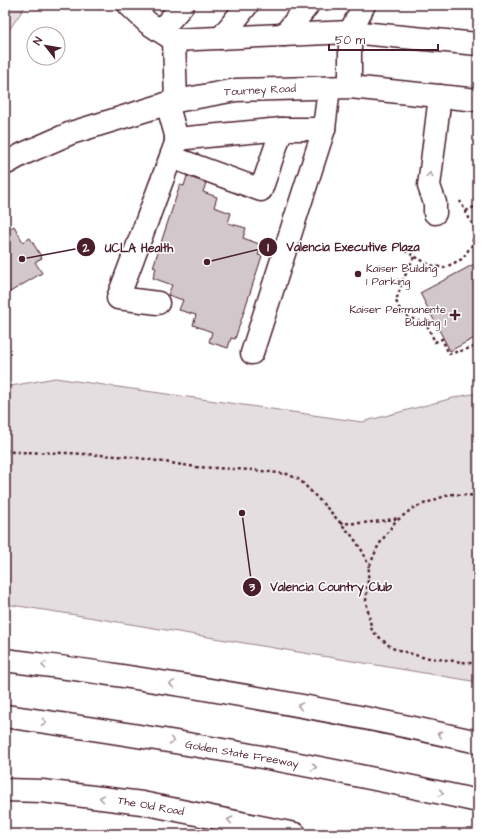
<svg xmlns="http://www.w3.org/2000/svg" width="483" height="839" font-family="'Architects Daughter',sans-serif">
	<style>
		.green { fill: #e5dee0; stroke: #987e86 }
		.building { fill: #d2c7cb; stroke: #4a1f2b }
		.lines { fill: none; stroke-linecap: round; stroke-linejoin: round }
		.minor-casing { stroke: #4a1f2b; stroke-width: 25 }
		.major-casing { stroke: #4a1f2b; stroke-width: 25 }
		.highway-casing { stroke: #4a1f2b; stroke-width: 25 }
		.path { stroke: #4a1f2b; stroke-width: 2.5; stroke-dasharray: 3 3; stroke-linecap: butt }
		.minor { stroke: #fff; stroke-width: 22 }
		.major { stroke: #fff; stroke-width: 22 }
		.highway { stroke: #fff; stroke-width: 22 }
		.oneway { stroke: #ae9aa0 }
		.poi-dot { fill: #4a1f2b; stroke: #fff; stroke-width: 1.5 }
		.labels { text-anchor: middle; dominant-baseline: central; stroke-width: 3; stroke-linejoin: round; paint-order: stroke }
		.street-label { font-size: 11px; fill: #4a1f2b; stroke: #fff }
		.poi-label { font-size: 11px; fill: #4a1f2b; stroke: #fff; text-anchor: start }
		.leader { fill: none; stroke: #4a1f2b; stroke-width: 1.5 }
		.callout-dot { fill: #4a1f2b; stroke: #fff; stroke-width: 1.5 }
		.mark-label { font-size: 12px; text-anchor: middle; font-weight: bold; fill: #fff }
		.callout-label { font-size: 12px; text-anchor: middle; font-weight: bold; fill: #4a1f2b; stroke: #fff; stroke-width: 3; stroke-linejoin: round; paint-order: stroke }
	</style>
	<rect width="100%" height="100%" fill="#fff"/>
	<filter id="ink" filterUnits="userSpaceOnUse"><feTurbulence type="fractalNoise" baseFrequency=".025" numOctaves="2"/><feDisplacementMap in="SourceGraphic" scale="8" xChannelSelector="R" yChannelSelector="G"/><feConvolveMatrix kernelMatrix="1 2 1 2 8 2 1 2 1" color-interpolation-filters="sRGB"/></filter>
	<g filter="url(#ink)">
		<g class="green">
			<polygon points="5,5 26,5 5,36"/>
			<polygon points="55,378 362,422 461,396 478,393 478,682 70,614 5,604 5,387"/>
		</g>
		<g class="building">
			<polygon points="187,176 206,183 203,192 217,197 214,207 231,213 228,223 246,228 243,238 262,245 258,255 262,256 235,339 231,338 228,348 209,342 212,332 193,325 196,315 179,310 183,300 168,295 172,285 153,278 156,268 153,267 180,185 184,186"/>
			<polygon points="14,226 23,242 30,238 42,258 35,262 42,273 5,295 5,232"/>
			<polygon points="478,262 478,336 450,351 420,293"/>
		</g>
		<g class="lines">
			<g class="minor-casing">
				<g id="minor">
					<polyline points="129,5 148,23 174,40"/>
					<polyline points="160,31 183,5"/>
					<polyline points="284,35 308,5"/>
					<polyline points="221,38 247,5"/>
					<polyline points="350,87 350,32 364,5"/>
					<polyline points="176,101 174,40 350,32 478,44"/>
					<polyline points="176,139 282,129"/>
					<polyline points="171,157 261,190 282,129 324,129 329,88"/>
					<polyline points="5,164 23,154 71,133 176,101 236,90 350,87 478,100"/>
					<polyline points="435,213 435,203 429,186 440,96"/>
					<polyline points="158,303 118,298 176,143 176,135 167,103"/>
					<polyline points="252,353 324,129"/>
				</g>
			</g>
			<g class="major-casing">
				<polyline id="major" points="5,790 42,791 93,797 142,803 295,834"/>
			</g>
			<g class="highway-casing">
				<g id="highway">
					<path d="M 5,660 C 42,665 79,669 116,675 C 237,693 358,715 478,742"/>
					<path d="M 5,716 C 76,726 147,737 217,749 C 304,764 391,782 478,801"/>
				</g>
			</g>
			<g class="path">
				<polyline points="466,211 478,205"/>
				<polyline points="472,245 478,247"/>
				<polyline points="405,251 430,265 444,268 462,259 472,245 475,229 460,201"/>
				<polyline points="414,257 403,280 396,301 401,312 410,318 426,323 435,342 442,339 449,354 478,346"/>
				<polyline points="5,450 13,452 68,453 132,457 196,467 253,470 287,474 300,480 328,509 353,537 363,552 369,567"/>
				<polyline points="478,496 450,494 413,508 395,522 378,546 369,567 366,601 372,631 392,648 422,657 478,664"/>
				<path d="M 340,523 C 360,524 379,522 399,518"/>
			</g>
			<use href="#minor" class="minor"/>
			<use href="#major" class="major"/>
			<use href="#highway" class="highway"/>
		</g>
		<defs><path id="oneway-chevron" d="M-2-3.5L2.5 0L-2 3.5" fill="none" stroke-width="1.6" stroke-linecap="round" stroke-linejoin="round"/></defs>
		<g class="oneway">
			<use href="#oneway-chevron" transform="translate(430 175) rotate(-83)"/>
			<use href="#oneway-chevron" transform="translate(44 665) rotate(-172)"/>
			<use href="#oneway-chevron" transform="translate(172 684) rotate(-171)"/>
			<use href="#oneway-chevron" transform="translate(300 706) rotate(-170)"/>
			<use href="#oneway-chevron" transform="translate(44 722) rotate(8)"/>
			<use href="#oneway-chevron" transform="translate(440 734) rotate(-168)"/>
			<use href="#oneway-chevron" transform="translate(172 741) rotate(9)"/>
			<use href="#oneway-chevron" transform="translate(314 767) rotate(10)"/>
			<use href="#oneway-chevron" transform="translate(441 793) rotate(12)"/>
			<use href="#oneway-chevron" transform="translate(102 798) rotate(-172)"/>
			<use href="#oneway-chevron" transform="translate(230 820) rotate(-168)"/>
		</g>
	</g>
	<g class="poi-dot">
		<circle cx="358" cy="274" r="4"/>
		<path d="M453 309h4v4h4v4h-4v4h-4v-4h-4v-4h4z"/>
	</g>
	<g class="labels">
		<g class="street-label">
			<text transform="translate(260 90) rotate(-3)">Tourney Road</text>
			<text transform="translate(242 754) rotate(10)">Golden State Freeway</text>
			<text transform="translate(151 806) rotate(10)">The Old Road</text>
		</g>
		<g class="poi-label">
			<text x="366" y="268">Kaiser Building<tspan x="366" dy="13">1 Parking</tspan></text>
			<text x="446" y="309" text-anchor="end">Kaiser Permanente<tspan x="446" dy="13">Buidling 1</tspan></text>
		</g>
	</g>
	<path class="leader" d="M207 262L268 247M22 259L86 247M242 513L252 587"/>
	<g class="callout-dot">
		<circle cx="207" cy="262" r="4"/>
		<circle cx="22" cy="259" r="4"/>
		<circle cx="242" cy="513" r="4"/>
		<circle cx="268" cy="247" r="10"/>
		<circle cx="86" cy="247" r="10"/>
		<circle cx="252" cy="587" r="10"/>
	</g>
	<g class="mark-label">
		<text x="268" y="251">1</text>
		<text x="86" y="252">2</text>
		<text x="252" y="591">3</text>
	</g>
	<g class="callout-label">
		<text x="353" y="251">Valencia Executive Plaza</text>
		<text x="139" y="252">UCLA Health</text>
		<text x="331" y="591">Valencia Country Club</text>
	</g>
	<rect width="483" height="839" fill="none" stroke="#fff" stroke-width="20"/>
	<rect x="10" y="10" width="463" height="819" fill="none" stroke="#4a1f2b" stroke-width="1.5" filter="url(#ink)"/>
	<g transform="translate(46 46) rotate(301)"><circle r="19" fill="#ffffff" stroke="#b7a5aa"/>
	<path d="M0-3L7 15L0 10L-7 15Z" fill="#4a1f2b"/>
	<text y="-6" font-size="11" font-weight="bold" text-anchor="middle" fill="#4a1f2b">N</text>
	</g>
	<path d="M329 44v6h109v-6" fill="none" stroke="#4a1f2b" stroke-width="2"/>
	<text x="335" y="44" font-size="12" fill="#4a1f2b" stroke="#ffffff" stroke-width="3" paint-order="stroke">50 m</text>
</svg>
